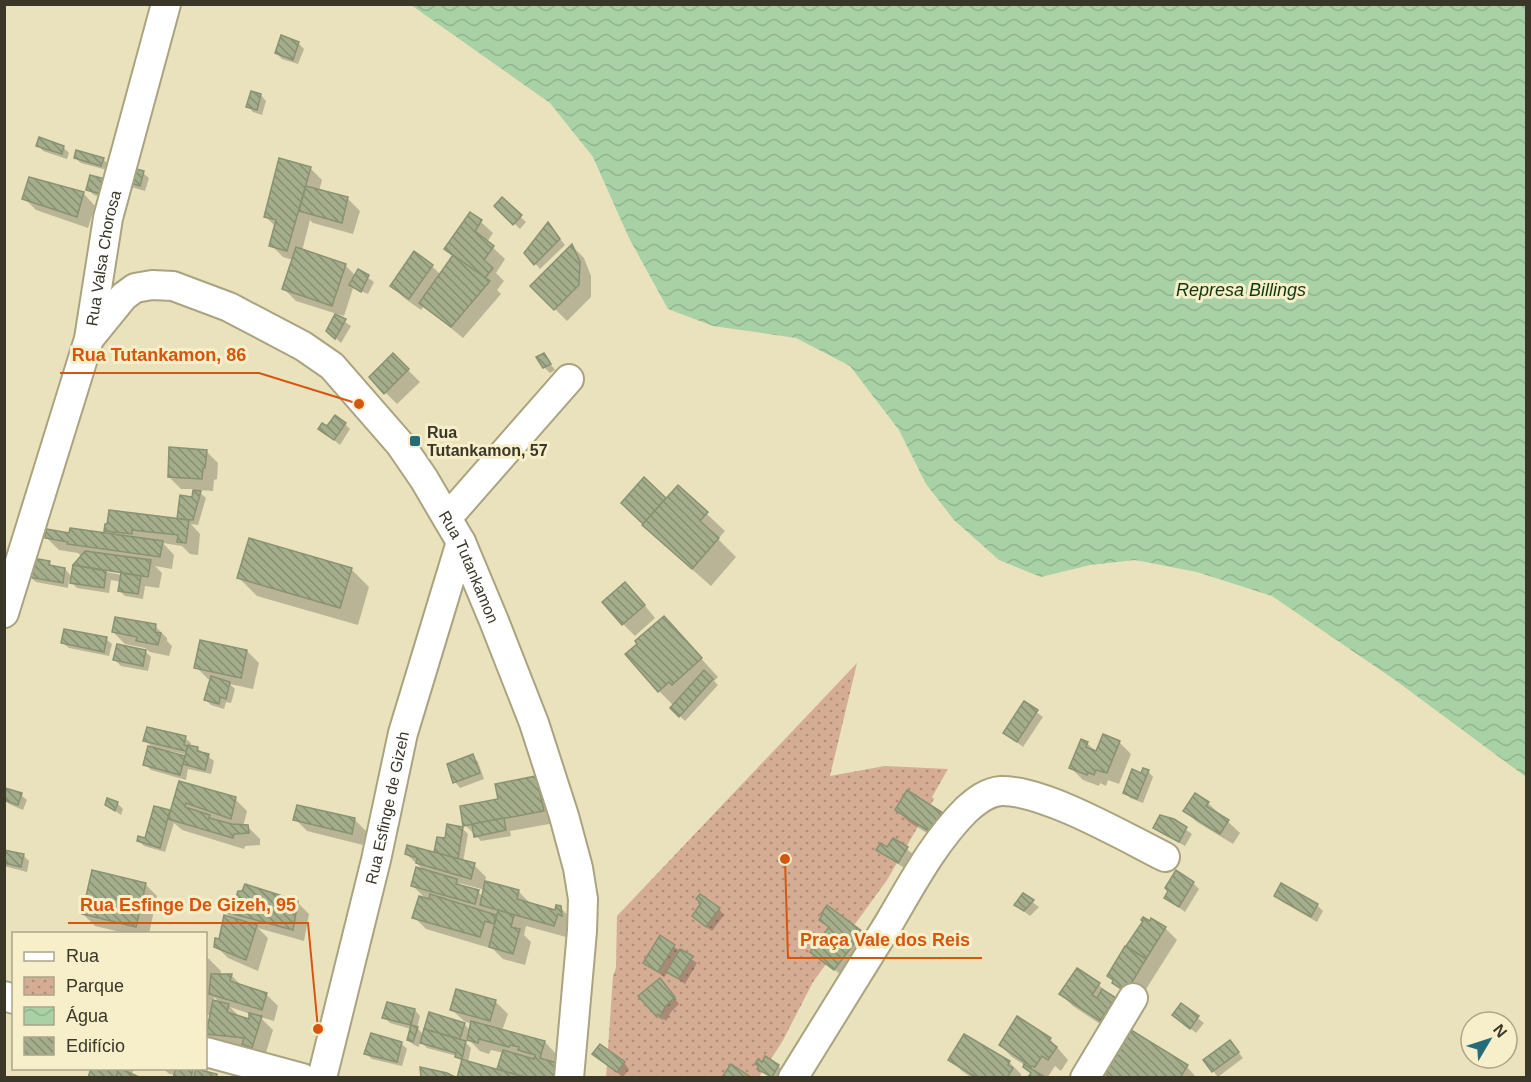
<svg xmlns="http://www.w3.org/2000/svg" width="1531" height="1082" font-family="Arial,sans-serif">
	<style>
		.park { fill: url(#park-dots) }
		.water { fill: url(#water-waves) }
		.shadow { fill: #0003; fill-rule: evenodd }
		.building { fill: url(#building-back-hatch); stroke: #899271; stroke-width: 1.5 }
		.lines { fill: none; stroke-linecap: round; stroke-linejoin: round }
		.street-casing { stroke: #aaa380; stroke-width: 32 }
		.street { stroke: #fff; stroke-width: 28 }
		.poi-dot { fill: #256c7a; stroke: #f6efca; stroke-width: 2 }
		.labels { text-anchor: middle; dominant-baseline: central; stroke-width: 6; stroke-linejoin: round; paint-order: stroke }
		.street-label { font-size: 16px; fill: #3a3729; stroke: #f6efca }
		.poi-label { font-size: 16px; font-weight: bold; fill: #3a3729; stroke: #f6efca; text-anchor: start }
		.water-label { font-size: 18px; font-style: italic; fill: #0e390f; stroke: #f6efca }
		.leader { fill: none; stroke: #d7560f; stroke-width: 2 }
		.callout-dot { fill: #d7560f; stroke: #f6efca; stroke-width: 2 }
		.callout-label { font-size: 18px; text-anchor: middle; font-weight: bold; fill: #d7560f; stroke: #f6efca; stroke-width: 6; stroke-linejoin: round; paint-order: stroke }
	</style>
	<defs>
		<pattern id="park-dots" width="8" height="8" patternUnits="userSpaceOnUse" patternTransform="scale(1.5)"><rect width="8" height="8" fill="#d5ac94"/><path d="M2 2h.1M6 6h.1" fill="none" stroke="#ae8d79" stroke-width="1.8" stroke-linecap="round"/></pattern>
		<pattern id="water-waves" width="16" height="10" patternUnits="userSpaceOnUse" patternTransform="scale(1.5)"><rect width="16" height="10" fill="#a8d1a6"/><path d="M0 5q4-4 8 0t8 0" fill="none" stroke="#91b48f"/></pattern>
		<pattern id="building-back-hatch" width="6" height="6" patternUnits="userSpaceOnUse" patternTransform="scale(1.5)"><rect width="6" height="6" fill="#a4ae8c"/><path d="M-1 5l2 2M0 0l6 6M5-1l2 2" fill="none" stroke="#878e72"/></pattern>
	</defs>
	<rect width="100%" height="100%" fill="#e9e2bd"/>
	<polygon class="park" points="857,663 830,776 885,766 948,769 932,797 934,799 887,880 813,982 782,1042 759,1077 606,1078 613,976 616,968 617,916"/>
	<polygon class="water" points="1511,4 1526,6 1526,777 1395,680 1272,596 1197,572 1135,560 1090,565 1041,577 999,560 954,520 926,484 899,430 850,366 796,338 713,326 668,309 629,238 593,157 550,103 411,5"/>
	<g class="shadow">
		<polygon points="298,43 304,49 298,64 282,59 276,53"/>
		<polygon points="261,95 266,101 262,115 253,112 248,106"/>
		<polygon points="38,145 63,147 69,153 67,159 43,151"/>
		<polygon points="75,158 103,159 109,165 107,170 81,163"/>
		<polygon points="310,168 322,180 319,191 348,199 360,211 353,234 313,223 310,220 302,251 345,265 356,276 358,271 374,282 368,294 353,288 344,316 337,314 336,316 351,326 341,343 328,331 337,314 296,301 284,289 293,260 283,257 271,245 276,227 265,216"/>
		<polygon points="143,173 149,178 145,191 128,186"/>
		<polygon points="91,177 110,200 94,195 88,190"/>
		<polygon points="30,178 84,194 95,206 88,228 36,210 24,198"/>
		<polygon points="502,199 526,222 520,229 496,206"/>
		<polygon points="481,222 493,233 487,242 505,259 496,273 504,281 497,290 501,294 463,338 424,306 421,310 404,298 392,286 432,266 441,275 454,257 446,248"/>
		<polygon points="548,224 565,245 540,269 526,253"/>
		<polygon points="572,246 584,258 591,276 591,297 567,321 532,286"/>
		<polygon points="393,355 420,382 397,404 385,392"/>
		<polygon points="544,355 555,370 550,373 544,367"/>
		<polygon points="345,424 350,429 340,445 320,429"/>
		<path d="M 206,451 L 218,463 L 217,479 L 214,480 L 213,491 L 197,490 L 206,498 L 198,525 L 191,524 L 200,534 L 198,555 L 190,554 L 182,546 L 163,543 L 174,555 L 172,569 L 155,566 L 162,573 L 159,588 L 145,586 L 143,599 L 125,596 L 119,590 L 121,582 L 111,580 L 109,593 L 77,588 L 69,580 L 68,588 L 36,582 L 30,577 L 49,563 L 54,567 L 65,569 L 72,577 L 74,565 L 82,557 L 78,553 L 59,550 L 47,538 L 70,534 L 111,535 L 105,530 L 181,521 L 193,499 L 194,489 L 181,489 L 169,477 ZM 93,567 L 122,571 L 122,575 L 91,569 Z"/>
		<polygon points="645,479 666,500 678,487 725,531 718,539 736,557 711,586 662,543 623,503"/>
		<polygon points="351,569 369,587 358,625 257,596 239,578"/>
		<polygon points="637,596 655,618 635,636 623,624"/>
		<polygon points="664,618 718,677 714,681 718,685 685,721 672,708 674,706 659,691"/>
		<polygon points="155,626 167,638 167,641 172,646 169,656 145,651 151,657 148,671 121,666 115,660 118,646 150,652 145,648 125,644 113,632"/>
		<polygon points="106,639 112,644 109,656 69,648 63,643"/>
		<polygon points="247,651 259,663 253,689 230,684 235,689 231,703 226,702 224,709 211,705 206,700 212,680 208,679 196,667"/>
		<polygon points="1024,703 1043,717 1023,747 1005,733"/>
		<path d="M 185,738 L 191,743 L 190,747 L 197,748 L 214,761 L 211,774 L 188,769 L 186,780 L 151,770 L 145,764 L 154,749 L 145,740 ZM 170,751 L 187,755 L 186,758 L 170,753 Z"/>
		<polygon points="1119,742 1131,754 1119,784 1108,780 1106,786 1100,783 1099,786 1083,780 1071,768 1087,743 1097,753"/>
		<polygon points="472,756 478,762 484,779 460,788 455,782"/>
		<polygon points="1148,771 1153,777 1143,803 1130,798 1125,792"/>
		<polygon points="536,778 548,790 555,823 510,831 511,836 481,841 465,825 499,800"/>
		<polygon points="180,783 235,799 247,811 243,827 248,827 260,839 260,845 245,846 244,849 182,830 174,823 165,852 144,846 138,840 146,840 155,808 171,812"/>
		<polygon points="4,794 21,795 27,800 23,810 9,804 4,800"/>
		<polygon points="117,803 123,809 121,815 106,804"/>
		<polygon points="1208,803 1240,833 1233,844 1197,822 1185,811"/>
		<polygon points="897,810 942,814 954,826 943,843 909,822"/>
		<polygon points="295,819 354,819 366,831 363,845 307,831"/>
		<polygon points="1174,821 1192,834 1185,846 1161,833 1155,827"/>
		<path d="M 462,828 L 468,834 L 463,862 L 474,865 L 486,877 L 485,882 L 519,892 L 531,904 L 556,912 L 560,907 L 572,920 L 566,937 L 526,926 L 524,935 L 531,942 L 525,965 L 503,959 L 493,949 L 426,929 L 414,917 L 427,900 L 412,885 L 426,872 L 406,854 L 439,855 L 436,852 L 446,840 ZM 459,883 L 485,890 L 484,897 L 478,892 L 464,888 Z"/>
		<polygon points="894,840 913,854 904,868 878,850 888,849"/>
		<polygon points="4,851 23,855 29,861 27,872 4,866"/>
		<polygon points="1193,883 1199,889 1185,912 1166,898"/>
		<polygon points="145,884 157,896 149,934 129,934 95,926 83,914"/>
		<polygon points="1282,885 1317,905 1323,911 1317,922 1281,901 1275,895"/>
		<polygon points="1023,895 1039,907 1030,916 1016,905"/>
		<polygon points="297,902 309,914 304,941 258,928 268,938 258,971 228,958 216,946 220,941 232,919 223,910 235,905"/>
		<polygon points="719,909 724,915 712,931 699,922"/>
		<polygon points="1144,921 1165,928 1177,940 1138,1002 1125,994 1109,976"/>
		<polygon points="830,928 862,933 874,945 847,980 812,951"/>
		<polygon points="660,937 697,963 685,984 668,972 664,977 645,963"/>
		<path d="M 206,958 L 209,959 L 221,971 L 220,976 L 232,976 L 243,987 L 266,994 L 278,1006 L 274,1021 L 260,1017 L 273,1030 L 264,1059 L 206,1046 L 206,1018 L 210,1023 L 211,1016 L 206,1014 ZM 214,997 L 221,1004 L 213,1002 ZM 230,1007 L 250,1014 L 250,1021 L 240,1017 Z"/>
		<polygon points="1077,970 1099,985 1126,1011 1112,1032 1073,1006 1061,994"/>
		<polygon points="665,986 679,1004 671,1012 666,1021 664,1019 662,1020 640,996"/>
		<path d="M 457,991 L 496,1002 L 508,1014 L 502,1031 L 545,1042 L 556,1054 L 554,1063 L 568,1078 L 459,1078 L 463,1063 L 457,1056 L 427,1048 L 420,1041 L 419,1047 L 414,1045 L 408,1040 L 411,1029 L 390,1023 L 384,1017 L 415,1010 L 420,1016 L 417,1028 L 424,1035 L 430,1014 L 464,1024 L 471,1031 L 472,1024 L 464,1021 L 452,1010 ZM 467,1038 L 480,1051 L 489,1054 L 491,1050 L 504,1053 L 498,1071 L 468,1062 L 471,1048 L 466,1043 Z"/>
		<polygon points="1181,1005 1204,1023 1196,1033 1180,1020"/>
		<polygon points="372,1035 402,1044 407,1049 402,1066 372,1059 366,1054"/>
		<polygon points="965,1036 1009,1062 1021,1074 1021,1078 972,1078 962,1071 950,1059"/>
		<polygon points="1050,1039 1068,1060 1061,1071 1055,1066 1047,1078 1040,1075 1042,1078 1031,1078 1032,1074 1024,1067 1026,1066 1012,1057 1000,1045"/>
		<polygon points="1230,1042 1243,1058 1218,1077 1213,1071"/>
		<polygon points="600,1060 624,1063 629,1069 623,1077"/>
		<polygon points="778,1066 784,1071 780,1078 770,1078 759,1069"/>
		<polygon points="1187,1067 1197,1078 1110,1078"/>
		<polygon points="92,1068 134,1068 132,1075"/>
		<polygon points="163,1068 197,1068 200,1072 218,1078 175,1078 175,1075 169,1074"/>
	</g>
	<g class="building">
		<polygon points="281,35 299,42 293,60 275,53"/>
		<polygon points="251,91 261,94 257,110 246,107"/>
		<polygon points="39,137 64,146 62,154 36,146"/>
		<polygon points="76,150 104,158 101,166 74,158"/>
		<polygon points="279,158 311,167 287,251 269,246 276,220 264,217"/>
		<polygon points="125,166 144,171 140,186 121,180"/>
		<polygon points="90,175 109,180 105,195 86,190"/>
		<polygon points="29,177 84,192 77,217 22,199"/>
		<polygon points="306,186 348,197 342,223 299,211"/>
		<polygon points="502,197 522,215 513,225 494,206"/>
		<polygon points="470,212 482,220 475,231 494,246 484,260 493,268 485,278 444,249"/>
		<polygon points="548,222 560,239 534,265 524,253"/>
		<polygon points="572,244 580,262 579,285 554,310 530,286"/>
		<polygon points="296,247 346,264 332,306 282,289"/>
		<polygon points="414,251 433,265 409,299 390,286"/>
		<polygon points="453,255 490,281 451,327 419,303"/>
		<polygon points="358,269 369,275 361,292 349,285"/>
		<polygon points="335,314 346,319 335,339 326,331"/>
		<polygon points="393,353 409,369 384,394 369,377"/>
		<polygon points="544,353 551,364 543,368 536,357"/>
		<polygon points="335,415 346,423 334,440 318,429 322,423 327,426"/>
		<polygon points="169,447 207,450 205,468 203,468 202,479 168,477"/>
		<polygon points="644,477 666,498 643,524 621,503"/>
		<polygon points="678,485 708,512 700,521 719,538 692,569 642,525"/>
		<polygon points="193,490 201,491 193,520 177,519 180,495 192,497"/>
		<polygon points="109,510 189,520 186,543 177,542 178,535 132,530 132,534 104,531 105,524 107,524"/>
		<polygon points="70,528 163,541 160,557 67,544 68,542 45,538 46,529 69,533"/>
		<polygon points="249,538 352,568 340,608 237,578"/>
		<polygon points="85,551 151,560 148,577 73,565"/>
		<polygon points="32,558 50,561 49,565 65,568 63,583 28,577"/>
		<polygon points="73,565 106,571 104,588 70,583"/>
		<polygon points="121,573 141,576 138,594 118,591"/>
		<polygon points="625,582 645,605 622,625 602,602"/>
		<polygon points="664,616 702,658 672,685 669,682 658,692 625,654 637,644 635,641"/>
		<polygon points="115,617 156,624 155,632 161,633 158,645 136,641 137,637 112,632"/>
		<polygon points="64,629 107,637 104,652 61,643"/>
		<polygon points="200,640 247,650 241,678 194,668"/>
		<polygon points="117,644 146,650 143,666 113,660"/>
		<polygon points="704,670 713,679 679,717 670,708"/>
		<polygon points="211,676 230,682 226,699 220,697 219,704 204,700"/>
		<polygon points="1024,701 1038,710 1017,742 1003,733"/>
		<polygon points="147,727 186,736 184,745 188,746 186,751 143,741"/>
		<polygon points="1103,734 1120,741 1107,773 1096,770 1094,775 1088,772 1087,775 1069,768 1081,739 1088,742 1086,747 1096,751"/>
		<polygon points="188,745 198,747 197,751 209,754 205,770 183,764"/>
		<polygon points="148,746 185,756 180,775 143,765"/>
		<polygon points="473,754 480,773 453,783 447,764"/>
		<polygon points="1143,768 1149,770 1137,799 1123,793 1132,769 1141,773"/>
		<polygon points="536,776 544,811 463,826 460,806 498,799 495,784"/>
		<polygon points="179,781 236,797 231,819 186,803 185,807 210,815 209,818 232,824 248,825 249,833 234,834 233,838 168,819"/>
		<polygon points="5,788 22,793 18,805 4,800"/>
		<polygon points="907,790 943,813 930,832 895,810"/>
		<polygon points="1195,793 1209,802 1206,806 1229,820 1220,834 1183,811"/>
		<polygon points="107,798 118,802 115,811 105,805"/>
		<polygon points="297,805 355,818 352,834 293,820"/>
		<polygon points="154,806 170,810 160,848 137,841 138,836 145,838"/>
		<polygon points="1160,815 1174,819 1187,827 1179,842 1153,828"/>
		<polygon points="504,818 506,830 474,837 472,824"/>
		<polygon points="447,824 463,827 458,859 434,852 437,837 445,838"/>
		<polygon points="893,838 908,847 898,863 876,850 881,843 887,847"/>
		<polygon points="407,845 475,863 471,879 416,863 417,858 405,854"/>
		<polygon points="4,850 24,854 21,867 4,863"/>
		<polygon points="416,867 457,879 456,884 479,890 475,904 411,886"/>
		<polygon points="92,870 146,883 136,927 82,914"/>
		<polygon points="1176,870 1194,882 1179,907 1164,898 1168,891 1165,888"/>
		<polygon points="485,881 519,890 517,899 555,910 556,905 561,906 562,916 558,914 554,926 480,905"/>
		<polygon points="1281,883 1318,904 1311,917 1274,896"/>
		<polygon points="245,884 298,901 293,930 222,911 225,901 234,903 238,891 242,891"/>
		<polygon points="1023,893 1034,900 1024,911 1014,905"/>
		<polygon points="430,894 496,915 494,924 485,921 480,937 412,918 419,896 429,899"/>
		<polygon points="700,894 720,908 706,927 692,916 701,903 696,899"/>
		<polygon points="827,905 863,932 834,970 810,952 829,927 819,920 822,915 821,914"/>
		<polygon points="498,910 514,915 511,927 520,929 513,954 489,947"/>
		<polygon points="224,915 257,925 246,960 214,947 215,938 219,939"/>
		<polygon points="1143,917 1150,921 1151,918 1166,927 1146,959 1126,946 1143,921 1141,920"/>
		<polygon points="660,935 675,945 658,972 643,963"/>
		<polygon points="1125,946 1146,959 1126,992 1112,983 1113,980 1107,976"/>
		<polygon points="680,949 693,956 679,979 666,972"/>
		<polygon points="1077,968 1100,983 1092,995 1097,998 1102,989 1116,998 1100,1021 1059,994"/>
		<polygon points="211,974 232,974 230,981 267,993 262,1010 209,994"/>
		<polygon points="660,978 675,997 665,1007 660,1017 658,1014 656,1016 638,996"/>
		<polygon points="456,989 496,1000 490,1021 450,1010"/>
		<polygon points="213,1000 229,1004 227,1012 249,1019 249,1013 262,1016 252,1048 242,1044 244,1038 206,1034"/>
		<polygon points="387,1002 415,1009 411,1025 382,1018"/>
		<polygon points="1181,1003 1199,1016 1190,1029 1172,1015"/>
		<polygon points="429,1012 465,1023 460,1039 424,1029"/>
		<polygon points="1017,1016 1051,1038 1049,1041 1057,1047 1048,1060 1042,1056 1035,1067 1032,1066 1030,1068 1025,1065 1026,1063 999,1045"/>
		<polygon points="471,1021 545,1041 540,1058 557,1063 554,1078 528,1078 497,1069 503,1050 534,1059 535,1055 518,1050 519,1047 510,1045 509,1047 479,1039 478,1043 467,1040"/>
		<polygon points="411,1025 418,1027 413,1042 407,1040"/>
		<polygon points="424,1029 466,1041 462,1059 455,1057 456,1053 420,1043"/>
		<polygon points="1131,1030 1188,1065 1180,1078 1111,1078 1104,1073"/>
		<polygon points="371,1033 402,1042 397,1062 364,1054"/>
		<polygon points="964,1034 1010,1061 1008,1065 1013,1068 1007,1078 977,1078 948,1060"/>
		<polygon points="1230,1040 1239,1052 1212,1072 1203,1060"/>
		<polygon points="600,1044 625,1062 617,1072 592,1054"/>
		<polygon points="765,1056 779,1065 772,1077 757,1069 759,1066 755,1064 758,1059 762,1062"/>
		<polygon points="462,1059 464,1060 528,1078 457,1078"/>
		<polygon points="731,1064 752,1078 722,1077"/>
		<polygon points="1024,1064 1025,1065 1043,1076 1028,1077 1031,1073 1023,1067"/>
		<polygon points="420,1067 447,1073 457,1078 421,1078"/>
		<polygon points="91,1068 119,1068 116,1078 88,1078"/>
		<polygon points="119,1068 141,1078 116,1078"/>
		<polygon points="176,1068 193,1068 191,1078 173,1078"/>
		<polygon points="196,1069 217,1074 216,1078 194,1078"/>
	</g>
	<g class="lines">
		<g class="street-casing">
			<g id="street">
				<path id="s1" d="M 89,339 L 124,296 L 135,288 L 152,285 L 173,286 L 229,307 L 303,346 L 332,366 L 400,444 L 424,479 L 461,542 L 494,621 L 534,723 L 564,816 L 578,868 L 583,899 L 582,931 L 569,1078"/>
				<polyline points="448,517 569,379"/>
				<path id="s2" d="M 4,613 L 89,339 L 108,218 L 166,4"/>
				<polyline points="4,996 14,999"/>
				<polyline points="206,1052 302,1078"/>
				<path id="s3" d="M 322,1078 L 376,860 L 403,733 L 461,542"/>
				<path d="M 793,1078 C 825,1026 857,974 889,923 C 912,884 934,842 966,810 C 976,801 987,792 1001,791 C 1044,790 1125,837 1165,857"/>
				<polyline points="1085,1078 1133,998"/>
			</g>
		</g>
		<use href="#street" class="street"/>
	</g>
	<rect class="poi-dot" x="409" y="435" width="12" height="12" rx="3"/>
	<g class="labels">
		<g class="street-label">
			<text stroke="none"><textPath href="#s2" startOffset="369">Rua Valsa Chorosa</textPath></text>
			<text stroke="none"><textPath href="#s1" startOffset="531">Rua Tutankamon</textPath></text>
			<text stroke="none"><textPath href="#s3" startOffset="278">Rua Esfinge de Gizeh</textPath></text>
		</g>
		<g class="poi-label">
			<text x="427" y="432">Rua<tspan x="427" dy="18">Tutankamon, 57</tspan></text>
		</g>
		<g class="water-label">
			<text x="1241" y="290">Represa Billings</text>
		</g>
	</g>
	<path class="leader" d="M359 404L259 373H60M318 1029L308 923H68M785 859L788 958H982"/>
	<g class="callout-dot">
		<circle cx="359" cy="404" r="6"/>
		<circle cx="318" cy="1029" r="6"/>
		<circle cx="785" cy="859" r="6"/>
	</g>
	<g class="callout-label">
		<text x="159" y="361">Rua Tutankamon, 86</text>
		<text x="188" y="911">Rua Esfinge De Gizeh, 95</text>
		<text x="885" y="946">Praça Vale dos Reis</text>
	</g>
	<rect width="1531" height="1082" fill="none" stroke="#3a3729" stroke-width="12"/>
	<rect x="12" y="932" width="195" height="138" fill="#f6efca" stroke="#aba58a" stroke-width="1.5"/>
	<rect x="24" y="952" width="30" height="9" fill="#ffffff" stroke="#aba58a" stroke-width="1.5"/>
	<text x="66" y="962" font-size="18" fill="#3a3729">Rua</text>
	<rect x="24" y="977" width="30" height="18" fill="url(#park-dots)" stroke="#aba58a" stroke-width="1.5"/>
	<text x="66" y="992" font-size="18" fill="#3a3729">Parque</text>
	<rect x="24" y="1007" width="30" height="18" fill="url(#water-waves)" stroke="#aba58a" stroke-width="1.5"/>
	<text x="66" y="1022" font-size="18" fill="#3a3729">Água</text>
	<rect x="24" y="1037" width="30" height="18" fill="url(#building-back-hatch)" stroke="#aba58a" stroke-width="1.5"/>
	<text x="66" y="1052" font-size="18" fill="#3a3729">Edifício</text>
	<g transform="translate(1489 1040) rotate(51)"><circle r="28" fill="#f6efca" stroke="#aba58a" stroke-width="1.5"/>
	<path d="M0-4.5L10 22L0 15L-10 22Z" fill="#256c7a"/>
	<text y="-9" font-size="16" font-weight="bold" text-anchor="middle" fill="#3a3729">N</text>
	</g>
</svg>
